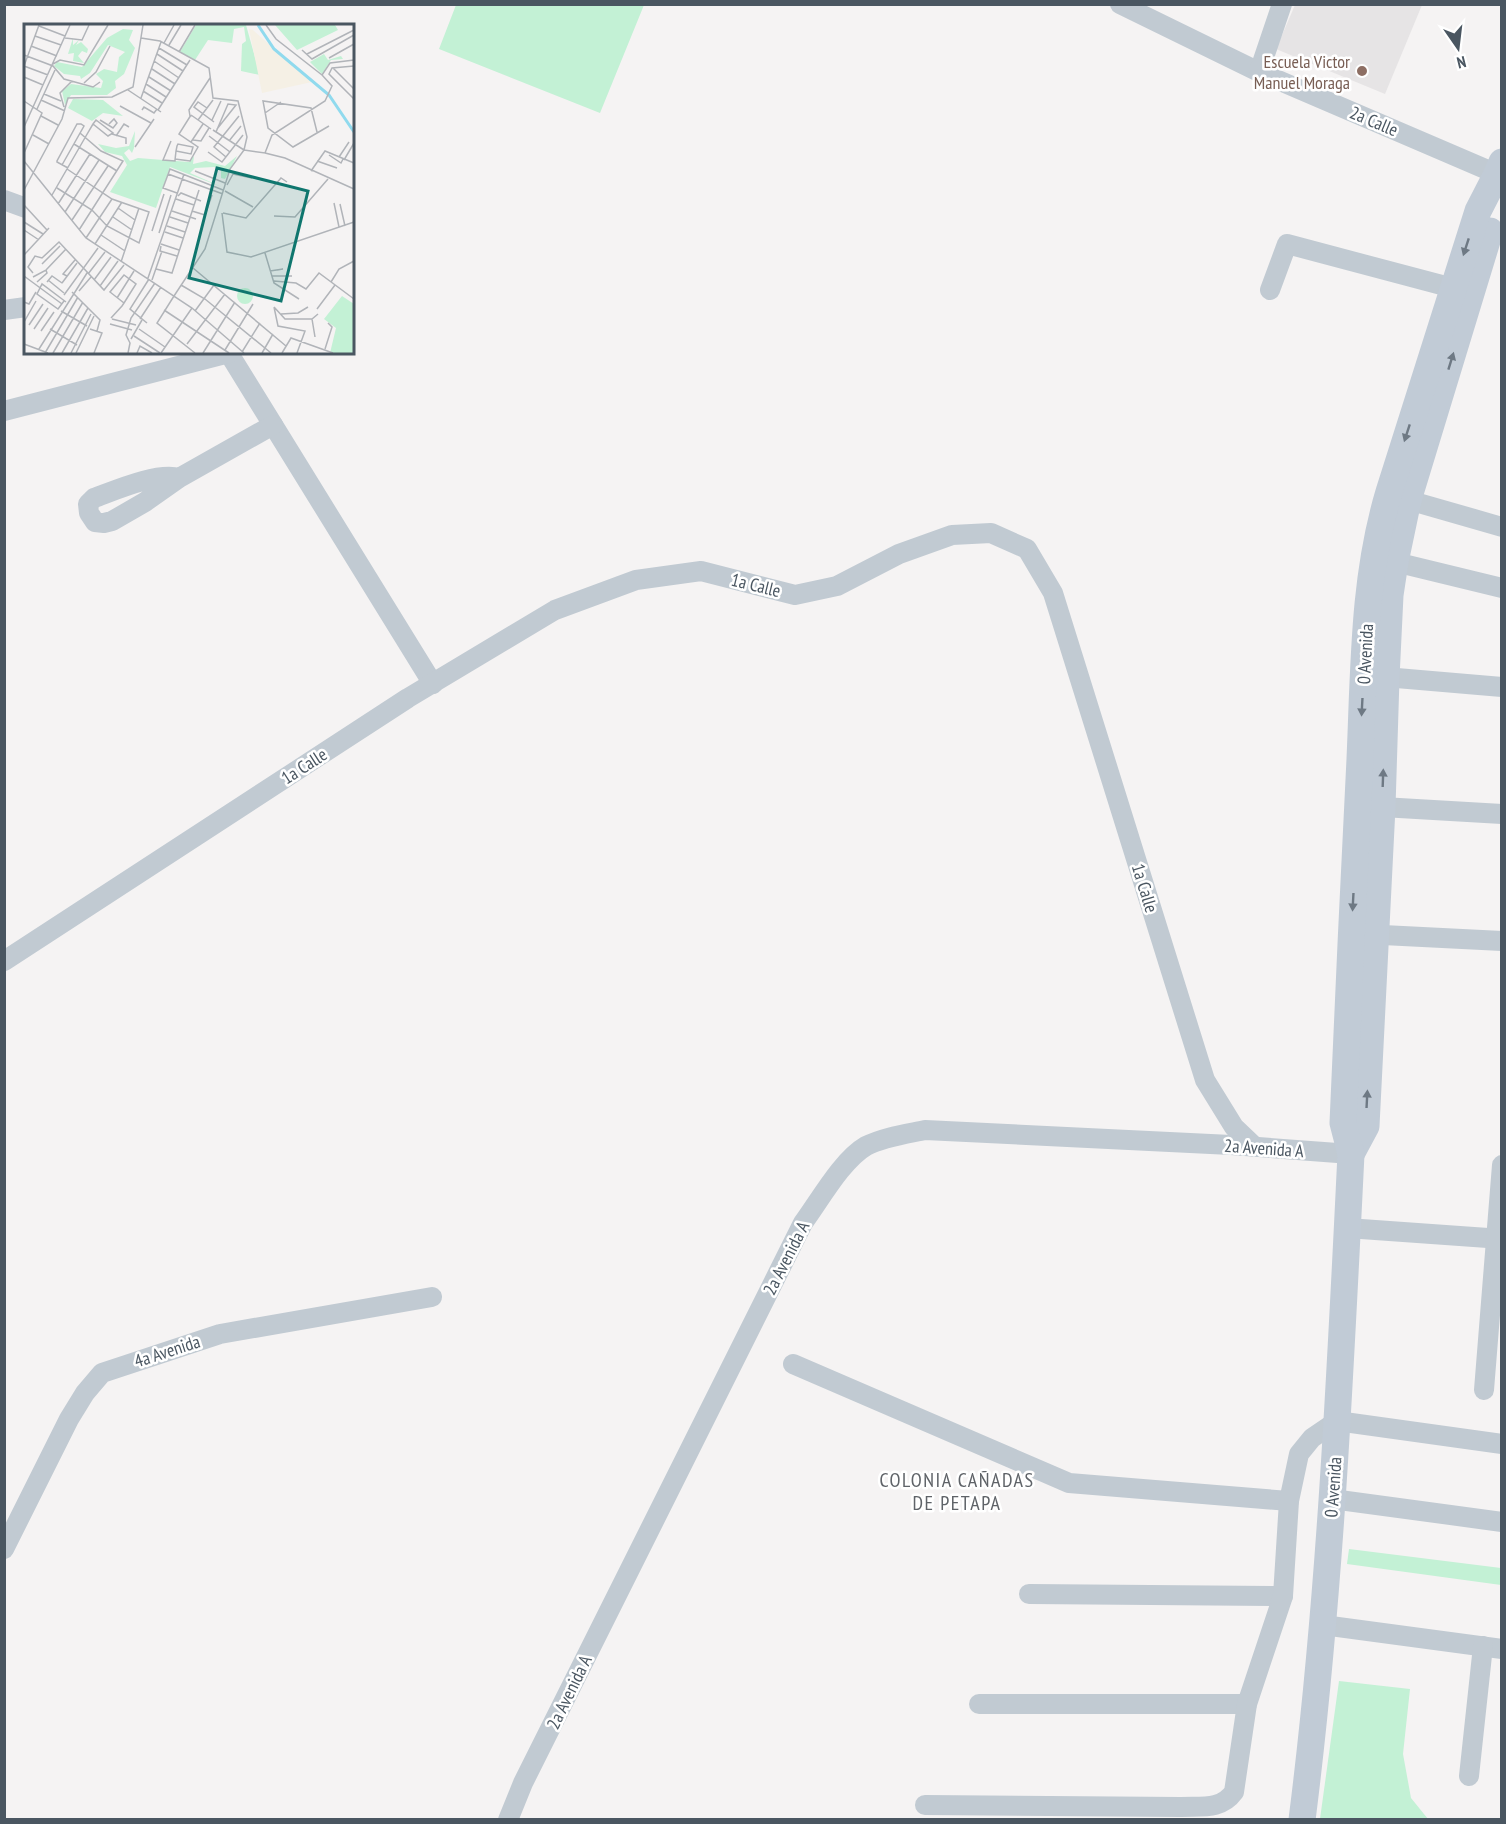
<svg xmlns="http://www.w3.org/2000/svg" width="1506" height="1824" font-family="'PT Sans Narrow',sans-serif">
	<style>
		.education { fill: #e6e4e5 }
		.green { fill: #c3f1d5 }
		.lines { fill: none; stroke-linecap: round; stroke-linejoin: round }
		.street { stroke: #c1cad2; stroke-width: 20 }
		.secondary { stroke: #c1cbd6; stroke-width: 27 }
		.oneway { fill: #6e7984 }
		.education-dot { fill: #8d6e63; stroke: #fff; stroke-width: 2 }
		.labels { text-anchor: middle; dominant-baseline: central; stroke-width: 5; stroke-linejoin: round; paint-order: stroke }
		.education-label { font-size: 18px; fill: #785e54; stroke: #fff; text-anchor: end }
		.street-label { font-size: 18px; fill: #4a5661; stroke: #fff }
		.neighbourhood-label { font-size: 20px; letter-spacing: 1.5px; fill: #5f6368; stroke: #fff }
		.inset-river { fill: none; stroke: #90daee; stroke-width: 3 }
		.inset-road { fill: none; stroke: #b1b4b9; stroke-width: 1.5 }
		.view { fill: #0f766e; fill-opacity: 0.15; stroke: #0f766e; stroke-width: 3 }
		.inset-edge { fill: none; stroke: #4a5661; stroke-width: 3 }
	</style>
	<rect width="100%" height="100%" fill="#f5f3f3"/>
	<polygon class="education" points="1295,5 1422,5 1385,94 1276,49"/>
	<g class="green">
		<polygon points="456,5 456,4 644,5 600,113 439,49"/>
		<polygon points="1349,1549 1501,1568 1501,1585 1347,1564"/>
		<polygon points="1339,1681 1410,1689 1403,1754 1411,1798 1428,1819 1320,1819"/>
	</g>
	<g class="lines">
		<g class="street">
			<polyline points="1120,4 1259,72 1497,174"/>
			<polyline points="1259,72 1282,4"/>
			<polyline points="4,200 26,208"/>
			<polyline points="1270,290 1287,244 1453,288"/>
			<polyline points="4,310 26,307"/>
			<polyline points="228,352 433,684"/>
			<polyline points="4,411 229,353"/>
			<path d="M 179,478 C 157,472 116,490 94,498 L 88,504 L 89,513 L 95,522 L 104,523 L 112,521 L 145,502 L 179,478 L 273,425"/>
			<polyline points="1408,500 1502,527"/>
			<polyline points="1395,562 1502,588"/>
			<polyline points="1373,676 1502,687"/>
			<polyline points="1382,807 1502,814"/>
			<polyline points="1363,934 1502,941"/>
			<polyline points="4,961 408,698 555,610 636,580 701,571 795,595 837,586 899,554 952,535 991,533 1027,549 1053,593 1205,1080 1234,1127 1255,1147"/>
			<polyline points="1347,1228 1502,1239"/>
			<polyline points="793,1364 1069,1483 1289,1501"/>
			<polyline points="1484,1390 1502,1165"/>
			<polyline points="1332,1499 1502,1522"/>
			<polyline points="4,1549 69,1419 85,1393 102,1373 220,1334 432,1297"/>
			<polyline points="1029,1594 1283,1596"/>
			<polyline points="1323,1625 1502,1649"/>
			<polyline points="979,1704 1247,1704"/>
			<polyline points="1469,1776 1483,1646"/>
			<path d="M 925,1805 L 1181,1807 C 1202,1806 1221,1810 1234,1792 L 1247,1704 L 1283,1596 L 1289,1501 L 1299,1454 L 1312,1438 L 1337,1421 L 1502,1444"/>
			<path d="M 508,1820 L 523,1783 L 803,1223 C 820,1200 842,1160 866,1146 C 884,1137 906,1134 925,1130 L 1231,1145 L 1351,1154"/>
		</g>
		<g class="secondary">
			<polyline points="1351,1154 1366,1126 1382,807 1386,678 1390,595 1395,562 1408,500 1490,231"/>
			<path d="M 1302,1820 C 1330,1599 1340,1376 1351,1154 L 1343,1123 C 1348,1002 1354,880 1360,759 C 1364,669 1363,578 1389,492 L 1478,211 L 1497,174 L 1502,162"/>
		</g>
	</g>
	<defs><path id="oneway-solid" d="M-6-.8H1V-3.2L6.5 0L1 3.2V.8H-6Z" transform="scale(1.5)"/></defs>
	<g class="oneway">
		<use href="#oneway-solid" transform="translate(1466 247) rotate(108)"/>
		<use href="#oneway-solid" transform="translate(1451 361) rotate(-73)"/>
		<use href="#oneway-solid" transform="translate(1407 433) rotate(108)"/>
		<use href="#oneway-solid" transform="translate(1362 707) rotate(93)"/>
		<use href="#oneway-solid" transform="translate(1383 778) rotate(-88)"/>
		<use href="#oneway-solid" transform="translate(1353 902) rotate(93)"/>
		<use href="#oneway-solid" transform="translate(1367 1099) rotate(-87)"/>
	</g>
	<circle class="education-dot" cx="1362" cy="71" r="6"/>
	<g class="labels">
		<g class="education-label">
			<text x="1350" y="61">Escuela Victor<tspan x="1350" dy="21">Manuel Moraga</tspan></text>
		</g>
		<g class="street-label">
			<text transform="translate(1374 121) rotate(23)">2a Calle</text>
			<text transform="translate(756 585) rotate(14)">1a Calle</text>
			<text transform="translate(1365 654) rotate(-87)">0 Avenida</text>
			<text transform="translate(304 766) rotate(-33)">1a Calle</text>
			<text transform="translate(1145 888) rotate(73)">1a Calle</text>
			<text transform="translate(1264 1148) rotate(4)">2a Avenida A</text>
			<text transform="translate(786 1258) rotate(-63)">2a Avenida A</text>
			<text transform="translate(167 1351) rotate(-18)">4a Avenida</text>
			<text transform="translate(1333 1487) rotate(-86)">0 Avenida</text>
			<text transform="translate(569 1692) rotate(-64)">2a Avenida A</text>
		</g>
		<g class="neighbourhood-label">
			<text x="957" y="1480">COLONIA CAÑADAS<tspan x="957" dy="23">DE PETAPA</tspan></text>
		</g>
	</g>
	<g transform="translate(24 24)">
		<rect width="330" height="330" fill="#f5f3f3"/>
		<path d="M 172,1 L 222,1 L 236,51 L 217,47 L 218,20 L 222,17 L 220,3 L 210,5 L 208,19 L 184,16 L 171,36 L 156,28 ZM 251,1 L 311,1 L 314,6 L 273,26 ZM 99,5 L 109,6 L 105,16 L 111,24 L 100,50 L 91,57 L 92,64 L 83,71 L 47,71 L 41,81 L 38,67 L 47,60 L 77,64 L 79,57 L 72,50 L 80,45 L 93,48 L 95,33 L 101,28 L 84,21 L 66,49 L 57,55 L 56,52 L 40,50 L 30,42 L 33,38 L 58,43 L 83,14 ZM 49,14 L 49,21 L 55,16 L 52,21 L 57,18 L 64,25 L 63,29 L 58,27 L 54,32 L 60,39 L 49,37 L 50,29 L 44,30 ZM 300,30 L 304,36 L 317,32 L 319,35 L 307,36 L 298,50 L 286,38 ZM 49,75 L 79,76 L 99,92 L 79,89 L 68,97 L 44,84 ZM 111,107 L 110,124 L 108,129 L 105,125 L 100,129 L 106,137 L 114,134 L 165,138 L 170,132 L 169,140 L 182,137 L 201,142 L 213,132 L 201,155 L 197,154 L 197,145 L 190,143 L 171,144 L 166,149 L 198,163 L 146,143 L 132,184 L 86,168 L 103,141 L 98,132 L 81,128 L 74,120 L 92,124 L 105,122 ZM213 272a8 8 0 1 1 16 0a8 8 0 1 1-16 0ZM 318,272 L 330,280 L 330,329 L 306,329 L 312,304 L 300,295 Z" fill="#c3f1d5"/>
		<path d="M 225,5 L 229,6 L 288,58 L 238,69 Z" fill="#f5f0e5"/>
		<path class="inset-river" d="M 234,1 L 250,25 L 305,71 L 330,108"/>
		<path class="inset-road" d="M 242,1 L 252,15 L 298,51M 15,2 L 41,12M 11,12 L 37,21M 41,14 L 58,16 L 65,1M 117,14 L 136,17 L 185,44 L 189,74 L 214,77 L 223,113 L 220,126M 140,19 L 150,1M 145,21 L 157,1M 7,22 L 33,32M 135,24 L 163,41M 278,26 L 288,35 L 330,11M 155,28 L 171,1M 133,30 L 159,47M 283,30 L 330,6M 0,31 L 29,42 L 40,55 L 69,63 L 76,58M 305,34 L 330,20M 130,37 L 155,54M 29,40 L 36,36 L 60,41 L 84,1M 0,42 L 15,1M 0,42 L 24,51M 330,42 L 308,44 L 305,50 L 330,75M 309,44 L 330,65M 128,45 L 151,60M 0,53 L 19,61M 125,53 L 147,67M 60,59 L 72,48 L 86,22M 122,60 L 142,73M 104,66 L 137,88M 119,67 L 138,79M 20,70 L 37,77M 117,74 L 137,18M 17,76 L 41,87M 0,77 L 18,89 L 0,129M 96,82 L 127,99M 40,83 L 36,69 L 48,57M 183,84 L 174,78 L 170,83 L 190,98M 13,85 L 31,46M 118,86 L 120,83 L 130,89 L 133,85M 134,86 L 166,36M 241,89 L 257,78M 167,91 L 187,105M 17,92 L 34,101M 166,92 L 165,86 L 186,54M 76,96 L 89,104 L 93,99 L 90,95 L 85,100M 174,96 L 189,76M 188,96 L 197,77M 0,103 L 46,1M 189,106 L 220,126M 192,108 L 204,80 L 212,81 L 193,105M 293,108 L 287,84 L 239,77 L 244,104 L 269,123 L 305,102M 88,110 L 102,114 L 102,120M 9,111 L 25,120M 92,112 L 100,100 L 105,103M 185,112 L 206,128M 169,116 L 177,117 L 185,104M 147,117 L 139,136 L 151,137 L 151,136 L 152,127 L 153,122 L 154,120 L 169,123 L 167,130 L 152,127M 205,117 L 217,102M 167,118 L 179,100M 50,120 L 93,147M 111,123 L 130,95M 220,126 L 241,129 L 248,111 L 301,77 L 308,62 L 298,51 L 306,39 L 330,36M 184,128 L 198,138 L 219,111M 241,129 L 261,134 L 330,165M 305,131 L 317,139 L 319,135M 202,133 L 190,123 L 215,92M 315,133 L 325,118M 151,135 L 166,137 L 174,123 L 155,110 L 167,91M 320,136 L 330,119M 0,137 L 62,214 L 168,284 L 220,329M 293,137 L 313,144M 38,141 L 60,102 L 57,100 L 53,100 L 33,137 L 33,138 L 44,144M 171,147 L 201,159M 287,147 L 301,127 L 330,139M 144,150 L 199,170M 203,161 L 209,150 L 228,154M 33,164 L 68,186 L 83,202 L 115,219 L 125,188 L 88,175 L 43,145M 0,166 L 38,95 L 44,74 L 88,73 L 109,63 L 119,1M 201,167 L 229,183M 153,169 L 139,164 L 146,145 L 199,166M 28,171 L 62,112 L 69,100 L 72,96 L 89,109 L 84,112 L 69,100M 154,172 L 157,169 L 177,177M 152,175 L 170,181M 310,179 L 315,203M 34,180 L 66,130M 316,180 L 321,202M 0,181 L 23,206M 94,184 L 111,196M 148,187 L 172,195M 168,187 L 181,191 L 188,171M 41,188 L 75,136M 198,189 L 203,228 L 227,233 L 330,198M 199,189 L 222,194 L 257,154 L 263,158M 250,192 L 271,193 L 304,155M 89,193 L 108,206M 146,193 L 164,199M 48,196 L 84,142M 0,198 L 19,210M 143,202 L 161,208M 0,206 L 15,216M 55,206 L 99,137 L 77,127 L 56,109M 128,207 L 140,170M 141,208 L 159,214M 135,209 L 147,171M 77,211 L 101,227M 62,214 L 88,175M 71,220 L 98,178M 137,220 L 155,226M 137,222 L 136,227 L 153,232M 241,229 L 250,259 L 275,275M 0,231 L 25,204M 97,238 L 115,184M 18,240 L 36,222M 169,244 L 262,322M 132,245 L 148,249 L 175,166M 22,246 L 42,225M 246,247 L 259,245 L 253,246M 9,249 L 4,243 L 11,232 L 18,234 L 35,218 L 80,266 L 100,241M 64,250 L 81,228M 0,252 L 38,280M 43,252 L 39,250 L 51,236M 248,252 L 268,252M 9,253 L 22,246 L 23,249 L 13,258M 124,254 L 160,150M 24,256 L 40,269M 70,256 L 87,233M 128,256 L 138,227M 250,257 L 272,259 L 282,265 L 295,249 L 330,275M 23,258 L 28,252 L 38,259M 307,258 L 315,245 L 330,237M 38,259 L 53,239M 157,261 L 181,275 L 247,329M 76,262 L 94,237M 55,267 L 67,253M 48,268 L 76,296 L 73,307M 40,271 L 74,224M 150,272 L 133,299 L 171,329M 150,272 L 181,225 L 206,145 L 220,126M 93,274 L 110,247M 40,277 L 34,285 L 13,270 L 18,260 L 42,278M 0,278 L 5,280 L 12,268M 250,283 L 254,302 L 281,307 L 273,329M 250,283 L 261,295 L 288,295 L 294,290M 293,285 L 311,261M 140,286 L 205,329M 37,287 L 63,302M 171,287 L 190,261M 257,290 L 274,289 L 284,283M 87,294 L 98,282 L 100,279 L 105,271 L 112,260 L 100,251 L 86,268 L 100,279M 88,295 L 112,301M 116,295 L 137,263M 288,295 L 291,313M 0,298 L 12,277M 123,299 L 106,285 L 125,255M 86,300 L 108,306M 5,301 L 19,280M 10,305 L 24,284M 26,305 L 53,321M 66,305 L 78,309 L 70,329M 115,305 L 141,323M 17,307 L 30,288M 110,312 L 136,329M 107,315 L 118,296M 0,320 L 24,329M 163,320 L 201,270M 15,325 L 63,249M 301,325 L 308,303 L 304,299M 201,326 L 229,280M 218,328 L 236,299M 21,329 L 54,273M 29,329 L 59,278M 38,329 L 64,284M 47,329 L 67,290M 52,329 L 70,292M 104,329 L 106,319 L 102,311 L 107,294 L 131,259M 113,329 L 116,322 L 128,329M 137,329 L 168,284M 179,329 L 211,278M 238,329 L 249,310M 258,329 L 267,314 L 309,329"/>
		<path class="view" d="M 193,144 L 284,167 L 257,277 L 165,254 Z"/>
		<rect width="330" height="330" class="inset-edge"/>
	</g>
	<rect width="1506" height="1824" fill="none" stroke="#4a5661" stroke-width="12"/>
	<g transform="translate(1458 48) rotate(166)" stroke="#ffffff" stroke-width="4.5" paint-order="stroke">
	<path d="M0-4.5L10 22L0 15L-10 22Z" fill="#4a5661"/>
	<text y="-9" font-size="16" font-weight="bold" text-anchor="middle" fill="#4a5661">N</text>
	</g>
</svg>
